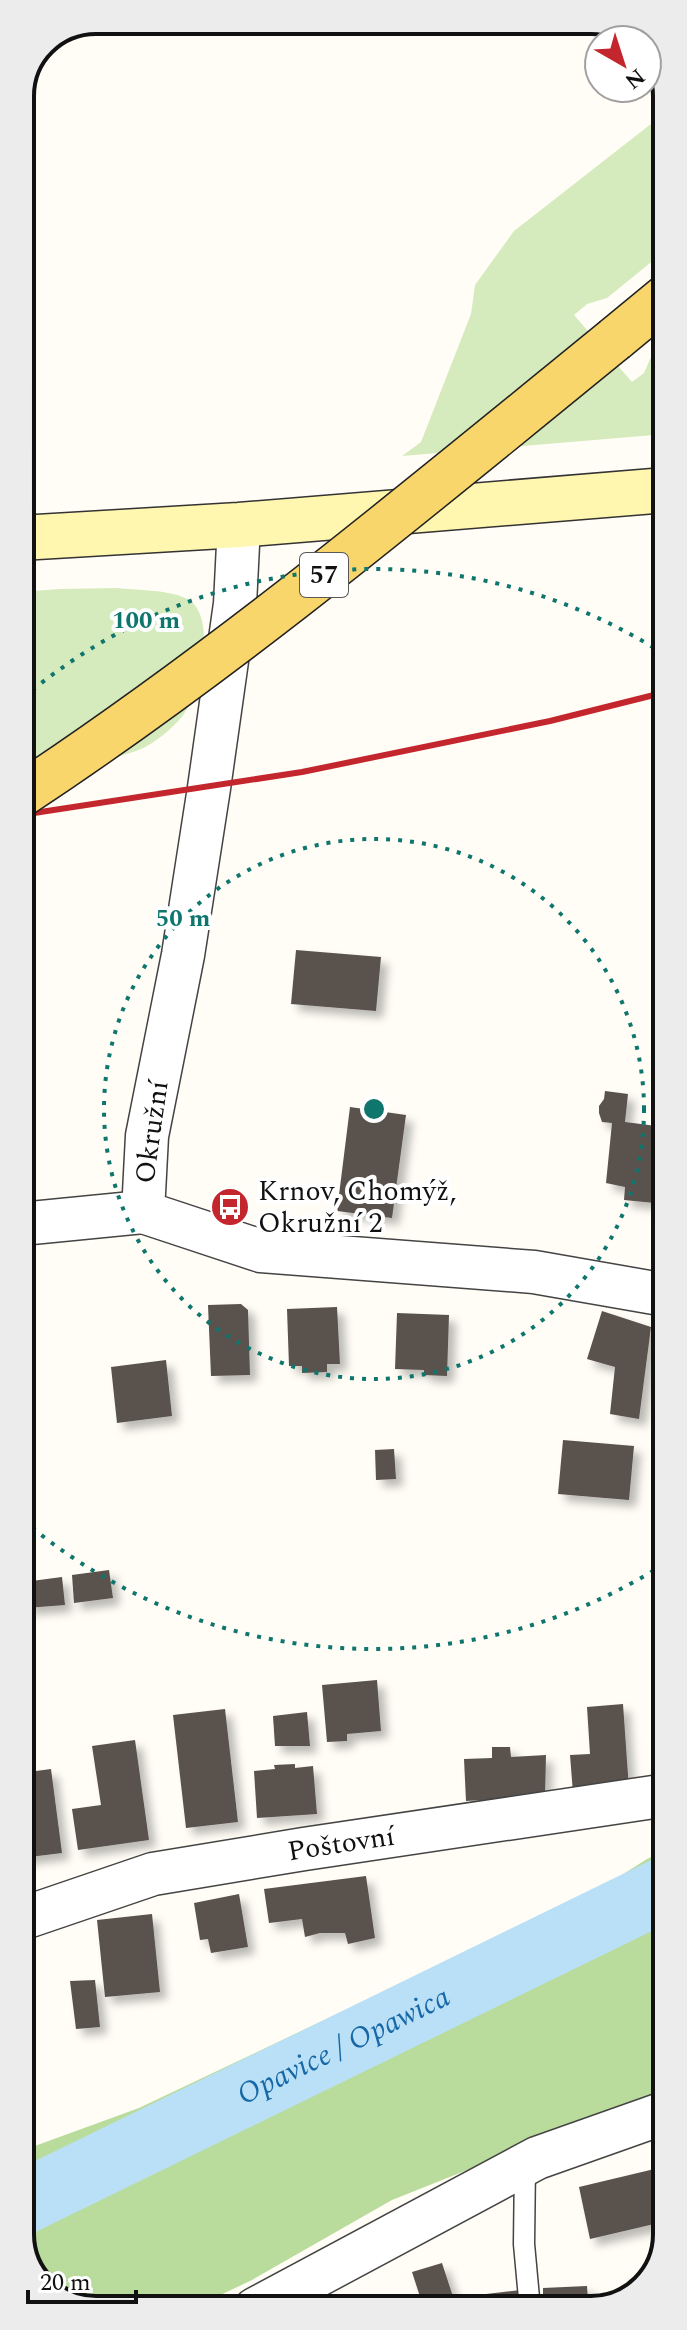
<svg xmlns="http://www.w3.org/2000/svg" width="687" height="2330" font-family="Spectral,serif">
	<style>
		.green { fill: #d5ebbd }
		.forest { fill: #b9dc9c }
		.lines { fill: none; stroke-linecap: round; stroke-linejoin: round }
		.river { stroke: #b9e0f7; stroke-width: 64 }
		.building { fill: #5a524d; filter: url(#shadow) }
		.lane-casing { stroke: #444; stroke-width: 23 }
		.street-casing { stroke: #444; stroke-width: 45 }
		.secondary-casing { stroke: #333; stroke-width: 47 }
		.primary-casing { stroke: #222; stroke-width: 47 }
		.lane { stroke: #fff; stroke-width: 20 }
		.street { stroke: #fff; stroke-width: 42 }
		.secondary { stroke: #fff6b0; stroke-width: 44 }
		.primary { stroke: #f9d66b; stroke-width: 44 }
		.rail { stroke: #c4262e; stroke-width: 6 }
		.primary-bridge-casing { stroke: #222; stroke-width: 47; stroke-linecap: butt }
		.primary-bridge { stroke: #f9d66b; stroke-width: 44 }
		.ring { fill: none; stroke: #0f766e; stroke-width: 4; stroke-dasharray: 4 8 }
		.labels { text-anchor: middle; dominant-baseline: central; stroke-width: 8; stroke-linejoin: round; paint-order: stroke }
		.shield { fill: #fff; stroke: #585858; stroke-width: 2 }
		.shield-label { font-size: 26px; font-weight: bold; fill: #111 }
		.street-label { font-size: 28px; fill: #111; stroke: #fff }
		.poi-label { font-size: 28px; fill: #111; stroke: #fff; text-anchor: start }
		.water-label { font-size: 30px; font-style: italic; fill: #1768a6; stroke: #fff }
		.rim { fill: none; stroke: #111; stroke-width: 4 }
		.centre { fill: #0f766e; stroke: #fff; stroke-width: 4 }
		.ring-label { font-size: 24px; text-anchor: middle; font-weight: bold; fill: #0f766e; stroke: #fff; stroke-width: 8; stroke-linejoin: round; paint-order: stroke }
	</style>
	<defs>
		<filter id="shadow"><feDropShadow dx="7" dy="7" stdDeviation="4" flood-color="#0004"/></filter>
	</defs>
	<rect width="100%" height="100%" fill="#fffdf5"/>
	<g class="green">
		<polygon points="665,113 666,250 607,298 587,304 574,315 632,382 644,373 650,359 666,345 666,434 402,456 421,442 471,314 475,285 514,231"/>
		<path d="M 116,588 C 135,590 174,590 189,600 C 216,617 201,686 187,709 C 180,722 160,739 147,746 C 122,761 52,765 21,769 L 20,592 L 60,589 Z"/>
	</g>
	<polygon class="forest" points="667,1850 667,2096 540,2141 392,2200 252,2280 191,2309 86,2309 46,2291 22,2249 21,2151 139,2108 598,1890 647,1859"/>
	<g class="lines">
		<path class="river" id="s1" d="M 22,2203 L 667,1888"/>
	</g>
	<g class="building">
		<polygon points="296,950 381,957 376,1011 291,1004"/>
		<polygon points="605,1091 628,1094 625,1122 664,1127 662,1140 666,1140 666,1210 662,1209 661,1201 656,1201 655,1203 624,1200 625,1187 606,1183 612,1123 602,1122 599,1113 599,1106 604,1099"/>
		<polygon points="350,1107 406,1115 392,1218 337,1211"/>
		<polygon points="241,1304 248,1310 250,1375 211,1376 208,1305"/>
		<polygon points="337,1307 340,1364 327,1364 327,1372 302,1373 302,1366 289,1366 287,1309"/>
		<polygon points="602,1311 651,1327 639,1419 610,1414 615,1367 587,1359"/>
		<polygon points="397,1313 449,1315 447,1376 424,1375 424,1370 395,1369"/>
		<polygon points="166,1360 172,1416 117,1423 111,1367"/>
		<polygon points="563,1440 634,1446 629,1500 558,1494"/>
		<polygon points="394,1449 396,1479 376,1480 375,1450"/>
		<polygon points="109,1570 113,1598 74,1603 72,1575"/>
		<polygon points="62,1577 65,1605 26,1608 24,1582"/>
		<polygon points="377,1680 381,1731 347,1734 347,1741 327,1742 322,1685"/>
		<polygon points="623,1704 629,1789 573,1793 570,1755 590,1754 587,1707"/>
		<polygon points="225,1709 238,1822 186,1828 173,1715"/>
		<polygon points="307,1712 310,1746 275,1746 273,1716"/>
		<polygon points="135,1740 149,1840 78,1850 72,1809 101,1805 92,1746"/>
		<polygon points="492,1747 510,1747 511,1757 546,1755 545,1796 466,1801 464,1759 492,1758"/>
		<polygon points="295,1764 295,1768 313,1766 317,1814 257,1818 254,1771 275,1769 274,1765"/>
		<polygon points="51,1769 62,1853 21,1858 21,1773"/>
		<polygon points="366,1876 375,1938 348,1944 345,1933 320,1933 305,1937 302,1919 269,1923 264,1889"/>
		<polygon points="239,1894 248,1947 211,1953 208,1939 200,1940 194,1903"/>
		<polygon points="152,1914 160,1992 105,1997 97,1920"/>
		<polygon points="95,1980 100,2027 76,2029 70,1981"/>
		<polygon points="667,2166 667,2221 590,2239 579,2187"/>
		<polygon points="442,2263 457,2309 424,2309 412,2272"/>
		<polygon points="587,2286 588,2300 626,2297 606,2308 543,2309 543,2288"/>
		<polygon points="521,2290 522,2309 487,2309 486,2294"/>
	</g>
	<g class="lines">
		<g class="lane-casing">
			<polyline id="lane" points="525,2164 524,2244 530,2309"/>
		</g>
		<g class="street-casing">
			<g id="street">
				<polyline points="239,525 235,604 209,788 183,955 147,1136 143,1212 261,1251 534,1272 666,1295"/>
				<polyline points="21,1224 143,1212"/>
				<path id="s2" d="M 21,1919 L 153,1874 L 304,1849 L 667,1795"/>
				<polyline points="255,2309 537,2158 667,2112"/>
			</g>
		</g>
		<g class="secondary-casing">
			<polyline id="secondary" points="20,538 239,525 666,490"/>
		</g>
		<g class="primary-casing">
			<polyline id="primary" points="615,339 666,297"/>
		</g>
		<use href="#lane" class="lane"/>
		<use href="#street" class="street"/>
		<use href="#secondary" class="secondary"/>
		<use href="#primary" class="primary"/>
		<polyline class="rail" points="21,815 302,772 550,721 666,692"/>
		<g class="primary-bridge-casing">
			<path id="primary-bridge" d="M 21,795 C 230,657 421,497 615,339"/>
		</g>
		<use href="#primary-bridge" class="primary-bridge"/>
	</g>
	<g class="ring">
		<circle cx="374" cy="1109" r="270"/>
		<path d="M664 1564A540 540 0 0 1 23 1520M23 698A540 540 0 0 1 664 654"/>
	</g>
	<defs>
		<g id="bus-disc" transform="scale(2)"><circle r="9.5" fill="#c4262e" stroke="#fff"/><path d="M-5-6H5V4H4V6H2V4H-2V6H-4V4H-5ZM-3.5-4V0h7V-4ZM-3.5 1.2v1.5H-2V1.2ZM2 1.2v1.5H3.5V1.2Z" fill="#fff"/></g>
	</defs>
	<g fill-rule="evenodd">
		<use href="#bus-disc" x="230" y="1207"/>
	</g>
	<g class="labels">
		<rect class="shield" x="300" y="553" width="48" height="44" rx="6"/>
		<g class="shield-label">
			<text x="324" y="575">57</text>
		</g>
		<g class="street-label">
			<text transform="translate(152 1132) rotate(-82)">Okružní</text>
			<text stroke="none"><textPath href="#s2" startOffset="330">Poštovní</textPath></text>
		</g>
		<g class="poi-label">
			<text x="258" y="1191">Krnov, Chomýž,<tspan x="258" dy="32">Okružní 2</tspan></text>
		</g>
		<g class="water-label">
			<text stroke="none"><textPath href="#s1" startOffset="358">Opavice / Opawica</textPath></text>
		</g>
	</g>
	<path d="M0 0H687V2330H0ZM96 34H591A62 62 0 0 1 653 96V2234A62 62 0 0 1 591 2296H96A62 62 0 0 1 34 2234V96A62 62 0 0 1 96 34Z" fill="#ececec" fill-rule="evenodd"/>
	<path class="rim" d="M96 34H591A62 62 0 0 1 653 96V2234A62 62 0 0 1 591 2296H96A62 62 0 0 1 34 2234V96A62 62 0 0 1 96 34Z"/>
	<circle cx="374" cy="1109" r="12" class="centre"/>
	<g class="ring-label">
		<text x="146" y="628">100 m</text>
		<text x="183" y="926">50 m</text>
	</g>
	<g transform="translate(623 64) rotate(141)"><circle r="38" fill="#ffffff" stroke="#a0a0a0" stroke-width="2"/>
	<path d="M0-6L14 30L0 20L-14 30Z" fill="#c4262e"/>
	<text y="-12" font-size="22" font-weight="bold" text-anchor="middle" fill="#111111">N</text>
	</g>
	<path d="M28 2290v12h108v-12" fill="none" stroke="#111111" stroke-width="4"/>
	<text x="40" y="2290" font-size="24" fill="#111111" stroke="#ffffff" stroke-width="6" paint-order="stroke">20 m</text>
</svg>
